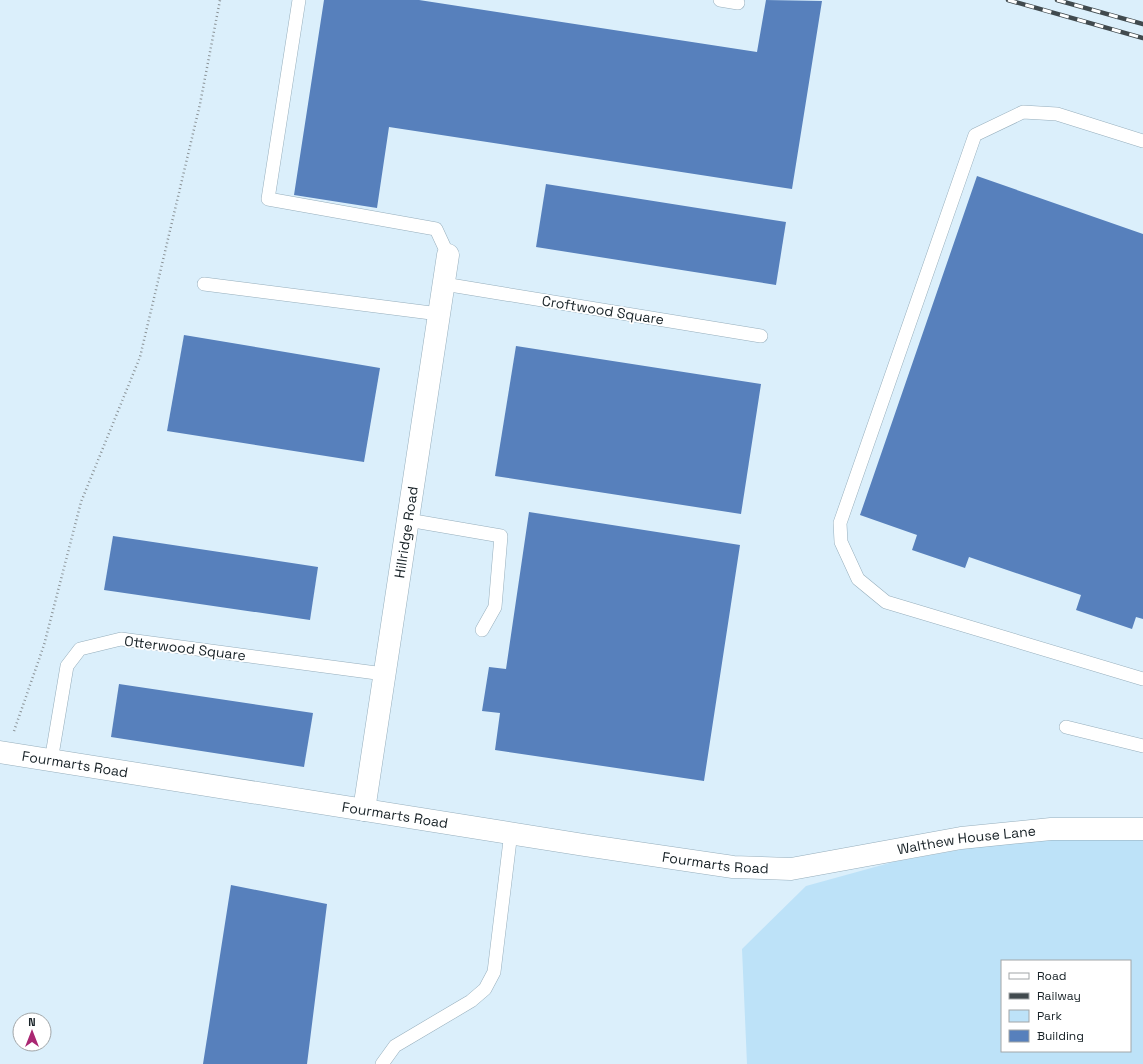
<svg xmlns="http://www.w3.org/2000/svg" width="1143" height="1064" font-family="'Space Grotesk',sans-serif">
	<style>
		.built { fill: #dbeffb; fill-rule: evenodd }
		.green { fill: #bde2f8; fill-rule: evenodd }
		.building { fill: #5780bc }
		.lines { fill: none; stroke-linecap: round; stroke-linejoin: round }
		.lane-casing { stroke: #96aebc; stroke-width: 14 }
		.street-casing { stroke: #96aebc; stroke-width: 23 }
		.path { stroke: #8b9397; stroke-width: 2.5; stroke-dasharray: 1 3; stroke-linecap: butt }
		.lane { stroke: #fff; stroke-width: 13 }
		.street { stroke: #fff; stroke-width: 22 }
		.rail-casing { stroke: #414a4e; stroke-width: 4.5 }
		.rail { stroke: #fff; stroke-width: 3; stroke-dasharray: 9; stroke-linecap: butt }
		.labels { text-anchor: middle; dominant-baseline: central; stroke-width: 3.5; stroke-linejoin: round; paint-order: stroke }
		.street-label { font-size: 14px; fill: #172126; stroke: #fff }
	</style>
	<rect width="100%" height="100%" fill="#f3f8fb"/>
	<path class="built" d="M 0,0 L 1143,0 L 1143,1064 L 0,1064 ZM 1002,961 L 1130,961 L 1130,1051 L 1002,1051 ZM 20,1020 L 44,1020 L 44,1044 L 20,1044 Z"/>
	<path class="green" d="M 1090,838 L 1143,840 L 1143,1064 L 747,1064 L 742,949 L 806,886 L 893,862 L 998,843 ZM 1002,961 L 1130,961 L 1130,1051 L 1002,1051 Z"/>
	<g class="building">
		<polygon points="324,0 419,0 757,52 766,0 822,1 792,189 389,127 377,208 294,195"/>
		<polygon points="977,176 1143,234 1143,619 1136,617 1132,629 1076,610 1081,595 969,557 965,568 912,550 917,535 860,515"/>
		<polygon points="546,184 786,222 776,285 536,247"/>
		<polygon points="184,335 380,368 364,462 167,431"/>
		<polygon points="516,346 761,384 741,514 495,476"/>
		<polygon points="529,512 740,545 704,781 495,750 500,713 482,711 489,667 506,669"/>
		<polygon points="113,536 318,567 310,620 104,590"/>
		<polygon points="119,684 313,713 304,767 111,737"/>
		<polygon points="231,885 327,904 307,1064 203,1064"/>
	</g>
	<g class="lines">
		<g class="lane-casing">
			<g id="lane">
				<polyline points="299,0 268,199 436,229 448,255"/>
				<polyline points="720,0 738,3"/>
				<polyline points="1143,141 1057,114 1023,112 975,135 840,523 841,542 858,579 886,602 1143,679"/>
				<polyline points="204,284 439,314"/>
				<polyline points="444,284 761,336"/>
				<polyline points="408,520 501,536 495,607 482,630"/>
				<polyline points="1066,727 1143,746"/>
				<polyline points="51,761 67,666 80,649 121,639 384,674"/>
				<polyline points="382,1064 395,1046 471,1001 485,989 494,972 511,832"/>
			</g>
		</g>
		<g class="street-casing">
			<g id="street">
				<path id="s1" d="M 0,752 L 584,845 L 733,867 L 791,869 L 961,838 L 1051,829 L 1143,829"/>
				<path id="s2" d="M 364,810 L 448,255"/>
			</g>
		</g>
		<polyline class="path" points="14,731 44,645 81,502 140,357 200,104 220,0"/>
		<use href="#lane" class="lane"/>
		<use href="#street" class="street"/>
		<g class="rail-casing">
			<g id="rail">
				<polyline points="1008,0 1143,38"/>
				<polyline points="1057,0 1143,24"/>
			</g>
		</g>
		<use href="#rail" class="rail"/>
	</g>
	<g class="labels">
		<g class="street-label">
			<text transform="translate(603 310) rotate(9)">Croftwood Square</text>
			<text stroke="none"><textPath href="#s2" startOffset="281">Hillridge Road</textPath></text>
			<text transform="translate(185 648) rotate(7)">Otterwood Square</text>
			<text stroke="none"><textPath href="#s1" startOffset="76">Fourmarts Road</textPath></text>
			<text stroke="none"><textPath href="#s1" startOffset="400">Fourmarts Road</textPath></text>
			<text stroke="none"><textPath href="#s1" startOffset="978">Walthew House Lane</textPath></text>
			<text stroke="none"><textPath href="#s1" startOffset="724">Fourmarts Road</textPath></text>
		</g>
	</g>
	<rect x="1001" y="960" width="130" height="92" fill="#ffffff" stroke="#a2a6a8"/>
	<rect x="1009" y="973" width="20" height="6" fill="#ffffff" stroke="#a2a6a8"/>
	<text x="1037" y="980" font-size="12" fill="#172126">Road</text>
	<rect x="1009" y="993" width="20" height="6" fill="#414a4e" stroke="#a2a6a8"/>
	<text x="1037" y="1000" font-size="12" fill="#172126">Railway</text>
	<rect x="1009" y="1010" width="20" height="12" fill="#bde2f8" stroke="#a2a6a8"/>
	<text x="1037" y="1020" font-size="12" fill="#172126">Park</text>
	<rect x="1009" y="1030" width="20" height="12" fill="#5780bc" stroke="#a2a6a8"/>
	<text x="1037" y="1040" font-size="12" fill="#172126">Building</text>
	<g transform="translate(32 1032)"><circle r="19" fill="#ffffff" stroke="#a2a6a8"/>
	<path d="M0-3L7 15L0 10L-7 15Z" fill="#aa2772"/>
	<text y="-6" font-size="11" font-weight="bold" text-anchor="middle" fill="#172126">N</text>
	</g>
</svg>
